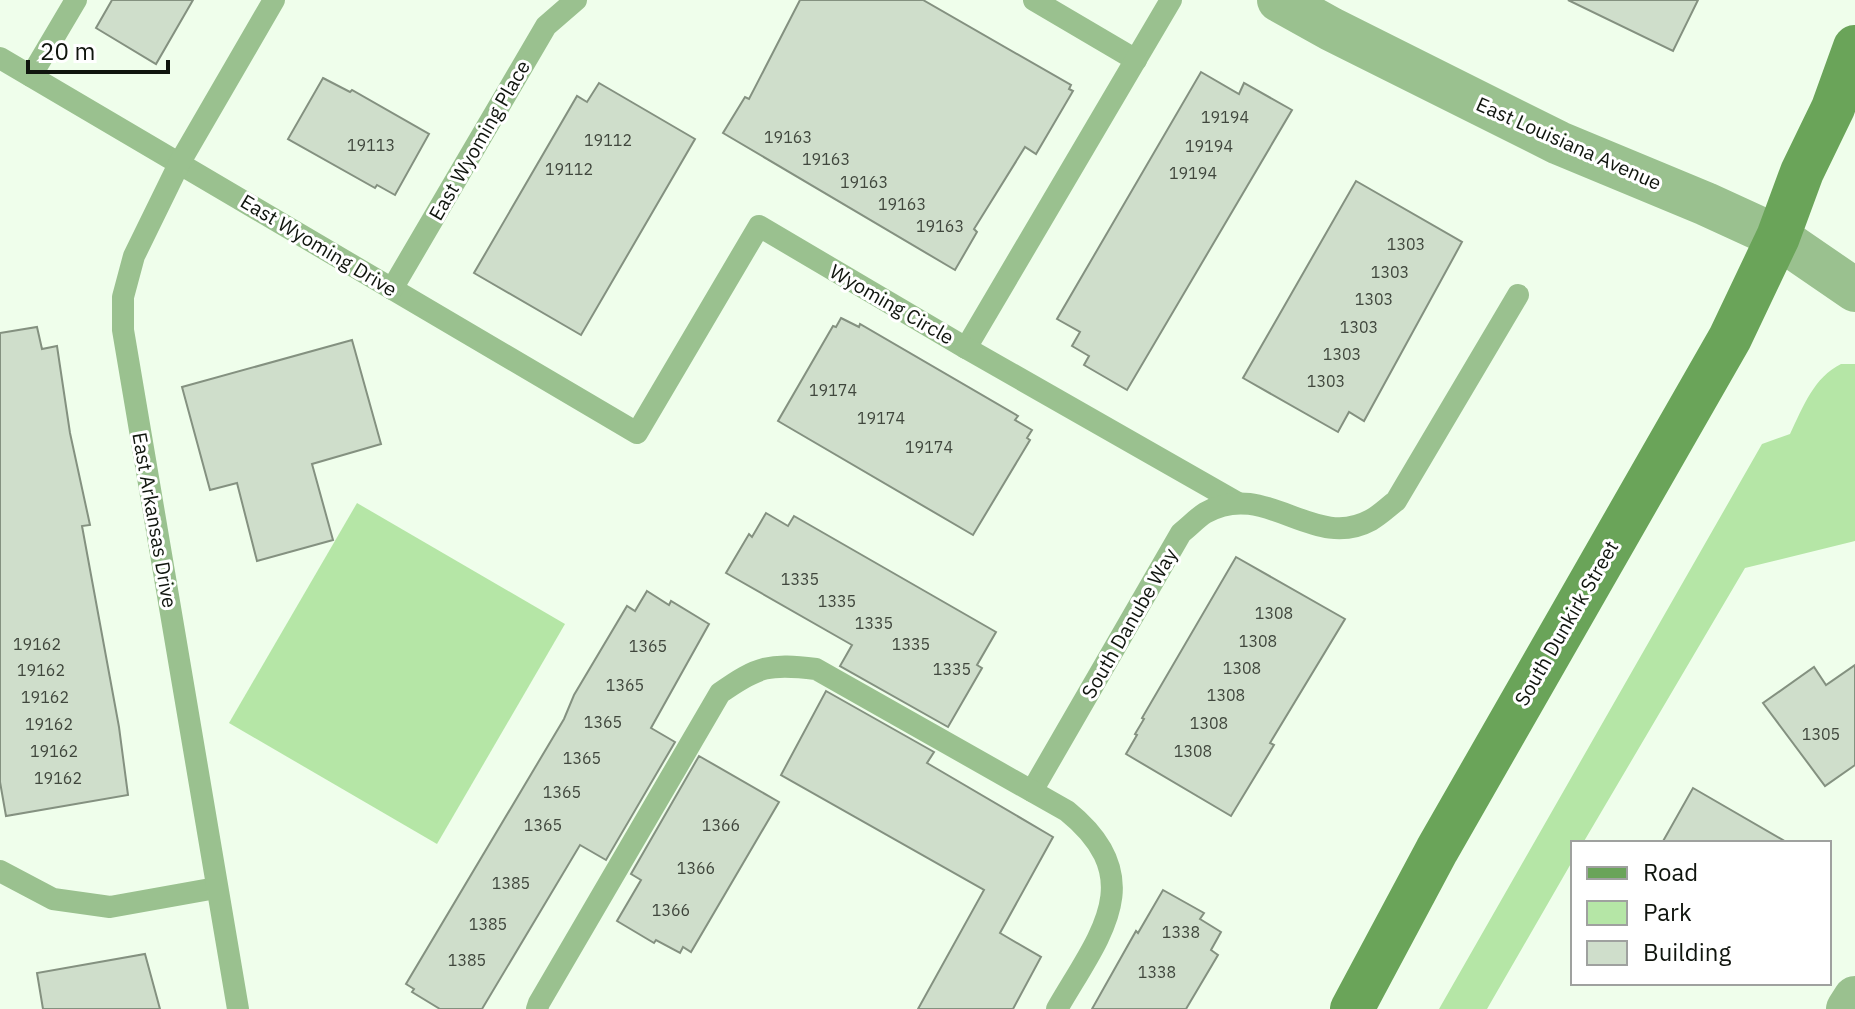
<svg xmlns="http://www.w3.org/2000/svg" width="1855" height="1009" font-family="'IBM Plex Sans',sans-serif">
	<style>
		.green { fill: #b5e6a6 }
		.building { fill: #cfdecb; stroke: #849180; stroke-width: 2 }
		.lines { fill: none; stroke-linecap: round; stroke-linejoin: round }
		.service { stroke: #9ac18f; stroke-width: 22 }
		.minor { stroke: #9ac18f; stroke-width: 44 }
		.tertiary { stroke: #9ac18f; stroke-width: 44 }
		.secondary { stroke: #6aa459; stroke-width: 44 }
		.labels { text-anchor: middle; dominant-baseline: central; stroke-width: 6; stroke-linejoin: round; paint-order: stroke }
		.number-label { font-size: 16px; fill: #40473d }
		.street-label { font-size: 20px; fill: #10150e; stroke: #fff }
	</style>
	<rect width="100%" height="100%" fill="#effeeb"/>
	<g class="green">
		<path d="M 1841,364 L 1855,364 L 1855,541 L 1745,568 L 1583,843 L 1573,843 L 1573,860 L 1487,1009 L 1439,1009 L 1762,444 L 1790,434 C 1803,407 1814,377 1841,364 Z"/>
		<polygon points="357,503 565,624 437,844 229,723"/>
	</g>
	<g class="building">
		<polygon points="112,0 193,0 156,64 96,28"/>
		<polygon points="800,0 923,0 1071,85 1069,89 1073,91 1036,154 1025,147 974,229 977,232 955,270 723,133 745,97 749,99"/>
		<polygon points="1568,0 1698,0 1673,51"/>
		<polygon points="1201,72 1239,94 1244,83 1292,110 1127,390 1084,365 1089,356 1072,346 1080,332 1057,319"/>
		<polygon points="323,78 350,92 352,90 429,134 395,195 377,185 375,188 288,139"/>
		<polygon points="599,83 695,139 581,335 474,273 577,96 587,102"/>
		<polygon points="1356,181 1462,242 1364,421 1349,412 1338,432 1243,378"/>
		<polygon points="841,318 859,327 860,324 1018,416 1015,420 1032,430 1027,438 1030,440 973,535 778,421 833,326 836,327"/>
		<polygon points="37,327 42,349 57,346 70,433 90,525 82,526 119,727 128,795 6,816 0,782 0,333"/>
		<polygon points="352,340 381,444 312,464 333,540 257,561 237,483 210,490 182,387"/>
		<polygon points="766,513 788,526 794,516 996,632 977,665 982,668 948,727 840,666 852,645 726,573 749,534 752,537"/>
		<polygon points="1236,557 1345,619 1270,743 1274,745 1231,816 1126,754 1137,735 1135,734 1144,719 1142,718"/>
		<polygon points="647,591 669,605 671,601 709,624 651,728 675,742 606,860 580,845 482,1009 440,1009 412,992 414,989 406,984 564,719 574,695 627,606 635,611"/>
		<polygon points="1855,665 1855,765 1825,786 1763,703 1814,667 1826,685"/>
		<polygon points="826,691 934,752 927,763 1053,837 1000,933 1041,957 1013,1009 918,1009 984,890 781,775"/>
		<polygon points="699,756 779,802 691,952 683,947 680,953 656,940 654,943 617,921 641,880 631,874"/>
		<polygon points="1693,788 1788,843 1662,843"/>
		<polygon points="1163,890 1204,913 1200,919 1221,932 1211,950 1218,955 1186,1009 1092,1009 1136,931 1138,933"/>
		<polygon points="145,954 160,1009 43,1009 37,973"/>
	</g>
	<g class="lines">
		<g class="service">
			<polyline points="1034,0 1136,60"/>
			<polyline points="0,58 637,433 759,226 966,348 1171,0"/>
			<polyline points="31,76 76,0"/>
			<polyline points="392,289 546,26 576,0"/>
			<polyline points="966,348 1238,503"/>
			<path d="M 1032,791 L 1181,533 C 1189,527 1197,518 1205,513 C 1266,478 1313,552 1371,520 C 1380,515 1388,507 1396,501 L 1518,295"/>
			<polyline points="0,871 53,899 110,907 216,888"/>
			<polyline points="238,1009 123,330 123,297 134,256 180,162 274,0"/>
			<path d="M 537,1009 L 539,1003 L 720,693 C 758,666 770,663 816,669 L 1067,811 C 1151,879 1099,936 1057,1009"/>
		</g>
		<g class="minor">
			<polyline points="1778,237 1855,290"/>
			<polyline points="1848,1009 1855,998"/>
		</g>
		<polyline class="tertiary" points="1279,0 1331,29 1559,143 1706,204 1778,237"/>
		<polyline class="secondary" points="1352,1009 1437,850 1730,338 1778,237 1802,172 1833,108 1855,47"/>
	</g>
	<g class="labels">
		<g class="number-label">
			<text x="1225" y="117">19194</text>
			<text x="788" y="137">19163</text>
			<text x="608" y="140">19112</text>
			<text x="371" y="145">19113</text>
			<text x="1209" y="146">19194</text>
			<text x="826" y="159">19163</text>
			<text x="569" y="169">19112</text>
			<text x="1193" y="173">19194</text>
			<text x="864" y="182">19163</text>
			<text x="902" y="204">19163</text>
			<text x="940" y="226">19163</text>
			<text x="1406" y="244">1303</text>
			<text x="1390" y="272">1303</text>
			<text x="1374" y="299">1303</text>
			<text x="1359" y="327">1303</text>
			<text x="1342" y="354">1303</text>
			<text x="1326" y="381">1303</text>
			<text x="833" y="390">19174</text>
			<text x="881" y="418">19174</text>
			<text x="929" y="447">19174</text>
			<text x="800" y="579">1335</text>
			<text x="837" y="601">1335</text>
			<text x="1274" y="613">1308</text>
			<text x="874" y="623">1335</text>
			<text x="1258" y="641">1308</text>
			<text x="37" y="644">19162</text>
			<text x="911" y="644">1335</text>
			<text x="648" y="646">1365</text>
			<text x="1242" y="668">1308</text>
			<text x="952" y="669">1335</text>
			<text x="41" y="670">19162</text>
			<text x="625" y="685">1365</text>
			<text x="1226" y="695">1308</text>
			<text x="45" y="697">19162</text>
			<text x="603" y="722">1365</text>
			<text x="1209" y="723">1308</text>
			<text x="49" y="724">19162</text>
			<text x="1821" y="734">1305</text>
			<text x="54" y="751">19162</text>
			<text x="1193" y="751">1308</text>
			<text x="582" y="758">1365</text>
			<text x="58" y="778">19162</text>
			<text x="562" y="792">1365</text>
			<text x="543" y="825">1365</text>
			<text x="721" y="825">1366</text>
			<text x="696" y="868">1366</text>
			<text x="511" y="883">1385</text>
			<text x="671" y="910">1366</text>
			<text x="488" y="924">1385</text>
			<text x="1181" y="932">1338</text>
			<text x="467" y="960">1385</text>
			<text x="1157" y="972">1338</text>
		</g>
		<g class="street-label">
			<text transform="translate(479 140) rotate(-60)">East Wyoming Place</text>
			<text transform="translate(1569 143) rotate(24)">East Louisiana Avenue</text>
			<text transform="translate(319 245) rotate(31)">East Wyoming Drive</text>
			<text transform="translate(892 304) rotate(30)">Wyoming Circle</text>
			<text transform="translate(155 520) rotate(80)">East Arkansas Drive</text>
			<text transform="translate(1129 623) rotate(-60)">South Danube Way</text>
			<text transform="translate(1566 623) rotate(-60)">South Dunkirk Street</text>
		</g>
	</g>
	<rect x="1571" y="841" width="260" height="144" fill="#ffffff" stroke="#9fa19f" stroke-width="2"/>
	<rect x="1587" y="867" width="40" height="12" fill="#6aa459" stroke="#9fa19f" stroke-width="2"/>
	<text x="1643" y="881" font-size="24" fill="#10150e">Road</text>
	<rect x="1587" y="901" width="40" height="24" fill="#b5e6a6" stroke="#9fa19f" stroke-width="2"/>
	<text x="1643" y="921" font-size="24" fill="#10150e">Park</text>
	<rect x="1587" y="941" width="40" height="24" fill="#cfdecb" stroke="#9fa19f" stroke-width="2"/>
	<text x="1643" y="961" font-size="24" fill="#10150e">Building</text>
	<path d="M28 60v12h140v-12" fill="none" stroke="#10150e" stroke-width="4"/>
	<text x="40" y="60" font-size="24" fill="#10150e" stroke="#ffffff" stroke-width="6" paint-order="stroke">20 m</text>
</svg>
